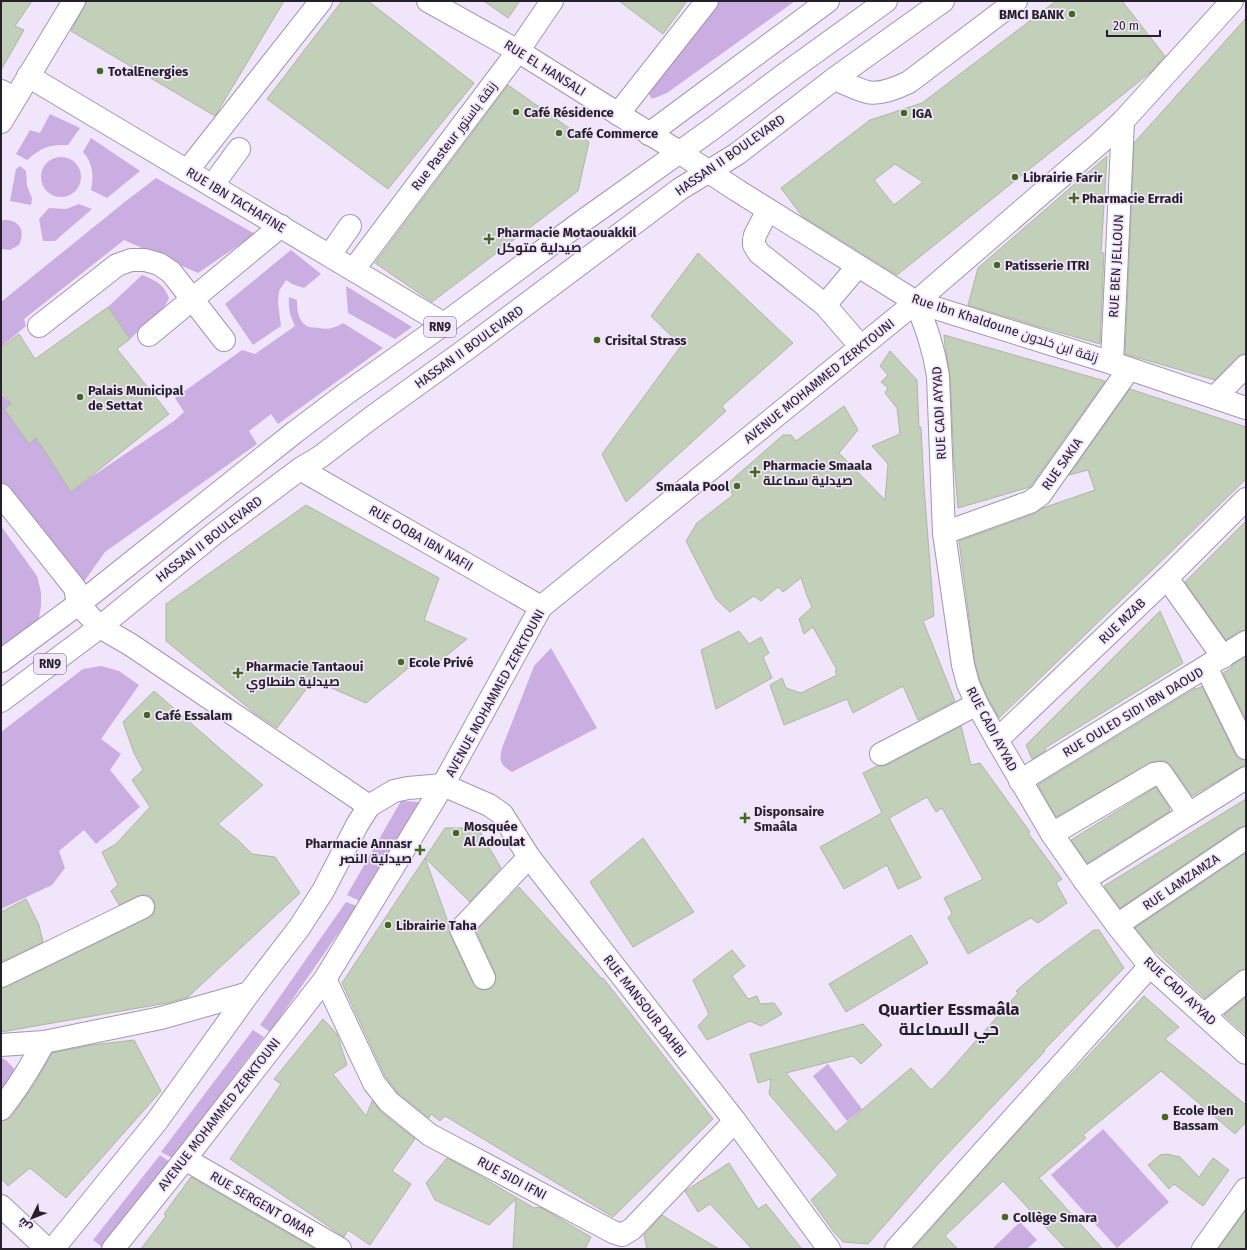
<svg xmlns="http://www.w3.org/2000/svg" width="1247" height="1250" font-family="'Fira Sans',Cairo,sans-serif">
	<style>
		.green { fill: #caade1 }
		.building { fill: #c2cfb9; stroke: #abb8a2; fill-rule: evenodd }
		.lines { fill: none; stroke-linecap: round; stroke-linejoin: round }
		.minor-casing { stroke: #a397ad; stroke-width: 24 }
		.major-casing { stroke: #a397ad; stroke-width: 24 }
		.minor { stroke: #fff; stroke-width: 22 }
		.major { stroke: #fff; stroke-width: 22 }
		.poi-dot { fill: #446820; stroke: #f1e5fc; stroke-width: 1.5 }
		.labels { text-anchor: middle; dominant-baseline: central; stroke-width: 3.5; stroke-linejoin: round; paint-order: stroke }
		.shield { fill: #f1e5fc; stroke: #625b68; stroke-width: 1 }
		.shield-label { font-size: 12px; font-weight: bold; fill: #252029 }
		.poi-label { font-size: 13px; font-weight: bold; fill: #252029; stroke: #f1e5fc; text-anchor: start }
		.street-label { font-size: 13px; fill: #252029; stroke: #f1e5fc }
		.district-label { font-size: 17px; font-weight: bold; fill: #252029; stroke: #f1e5fc }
	</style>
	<rect width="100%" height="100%" fill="#f1e5fc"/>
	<g class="green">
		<polygon points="715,1 795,1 667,93 652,99 646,89"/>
		<path d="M 50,114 L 80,128 L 68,145 C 47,145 43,147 27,160 L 16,154 L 30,130 L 40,133 Z"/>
		<path d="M 91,138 L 140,171 L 107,198 L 91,190 C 94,176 93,163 83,152 Z"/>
		<circle cx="61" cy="177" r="20"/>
		<polygon points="20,166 26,171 27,186 32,198 31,205 10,201 16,169"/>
		<polygon points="156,178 255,234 198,273 124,240 24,319 26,326 1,347 1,302 126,201"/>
		<polygon points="79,204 92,209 55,241 43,241 39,219 49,208 66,209"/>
		<path d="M 4,220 C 19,219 26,231 19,245 L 10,250 L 1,249 L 1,221 Z"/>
		<polygon points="291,250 321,274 304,288 292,284 286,280 279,291 278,303 281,326 253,345 225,304"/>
		<path d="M 142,275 C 156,281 163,283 169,298 L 165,306 L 130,339 L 108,307 Z"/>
		<polygon points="346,286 412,327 395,339 348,313"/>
		<path d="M 289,297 L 297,300 C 297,309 298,323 309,327 C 312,328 316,327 319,328 C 328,330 335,328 343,323 L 383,348 L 278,424 L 271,414 L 249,431 L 257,444 L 105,552 L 83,583 L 1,481 L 1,393 L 11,404 L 4,409 L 36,438 L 71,492 L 91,477 L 174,421 L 184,412 L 175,398 L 242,350 L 255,354 L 295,326 C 290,316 288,308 289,297 Z"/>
		<polygon points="1,526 37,576 41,592 41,606 38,623 1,651"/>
		<path d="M 551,648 L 597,728 L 512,772 C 500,765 499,761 502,748 L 534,666 Z"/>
		<polygon points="101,666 119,671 139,685 101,739 121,754 110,770 140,807 96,844 84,830 59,851 65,868 52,885 1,909 1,732 83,669"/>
		<polygon points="401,801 419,802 362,902 347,895"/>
		<polygon points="346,902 357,906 270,1032 260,1025"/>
		<polygon points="253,1030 264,1037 172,1158 161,1152"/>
		<polygon points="1,1058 6,1060 15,1070 1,1102"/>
		<polygon points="828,1064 862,1109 847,1121 813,1076"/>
		<polygon points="1103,1129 1169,1202 1117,1248 1051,1175"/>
		<polygon points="160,1155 170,1162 103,1248 93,1240"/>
		<polygon points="1020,1222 1037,1240 1027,1249 992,1249"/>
	</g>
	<g class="building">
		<polygon points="1,1 32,1 15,26 24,30 1,70"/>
		<polygon points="87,1 284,1 215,116 71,31"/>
		<polygon points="342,1 368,1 474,83 388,189 267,99"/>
		<polygon points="484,1 520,1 508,18"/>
		<polygon points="619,1 687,1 663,34"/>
		<path d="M 1056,1 L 1122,1 L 1165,56 L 1151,72 L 897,275 L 802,216 L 781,188 L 870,120 L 922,103 ZM 895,164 L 923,182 L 894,205 L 874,180 Z"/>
		<polygon points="1246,18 1246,354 1242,354 1237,357 1215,380 1125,354 1134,143"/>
		<polygon points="508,85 589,142 578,191 432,302 375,263"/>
		<polygon points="1107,156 1101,253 1104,253 1100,344 1037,326 968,305 978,268"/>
		<polygon points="698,253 793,343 722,406 726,411 626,502 602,454 681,346 651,316"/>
		<polygon points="108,307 130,339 117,349 169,414 71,492 36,438 29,444 4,409 11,404 1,390 1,348 19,334 35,359"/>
		<polygon points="944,335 1105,381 1030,487 958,508 954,460 950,376 945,346"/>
		<polygon points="890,351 917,380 919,428 921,427 924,487 934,616 923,621 955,701 918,720 903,686 853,713 847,699 784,725 770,685 782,678 786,688 801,693 837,675 835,671 837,670 813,627 804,634 799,619 812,607 807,596 801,578 783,592 778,587 761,601 754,596 730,612 716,599 686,541 697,523 733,495 726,485 783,435 791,435 796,441 844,406 858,430 839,453 885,500 888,464 872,446 900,434 897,408 885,393 888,388 881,382 888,375 880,366"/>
		<polygon points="1130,389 1246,427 1246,479 999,718 988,698 980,680 975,663 959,541 1034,514 1043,508 1095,490 1088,470 1069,475"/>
		<polygon points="306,505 439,578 424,620 467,639 440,661 412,665 366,703 313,680 277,728 256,714 166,641 166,604"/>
		<polygon points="1246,521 1246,630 1239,631 1226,640 1185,582"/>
		<polygon points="1160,611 1183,663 1045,748 1046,750 1032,759 1026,745"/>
		<polygon points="739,631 749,644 761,637 769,653 763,657 772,678 716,709 701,650"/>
		<polygon points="1246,657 1246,720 1223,673 1232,667 1232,665"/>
		<polygon points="1202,686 1235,754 1239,759 1246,760 1246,764 1192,796 1171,766 1166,761 1160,761 1152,762 1056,817 1038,785 1196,688 1197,689"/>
		<polygon points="154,691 233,760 263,785 218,824 238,840 252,854 275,857 300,893 188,997 167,1003 1,1032 1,988 6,987 148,918 154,914 155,908 154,901 150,896 144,895 138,896 119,905 111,891 118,885 102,852 116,844 150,807 132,780 143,770 134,753 123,722"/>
		<polygon points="961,726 971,765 980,763 1030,832 1028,833 1062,879 1056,883 1067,903 1038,923 1031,918 968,954 948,918 952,913 944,898 983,879 942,808 936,812 927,797 889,818 921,878 898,889 887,865 844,889 820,847 882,813 863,773 877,766 881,766 887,765"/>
		<polygon points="1156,787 1170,809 1169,810 1170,811 1087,863 1071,840"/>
		<polygon points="1246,799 1246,826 1239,828 1120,908 1104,886"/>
		<polygon points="445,828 478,828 501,868 470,902 425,858"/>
		<polygon points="643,838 694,912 633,947 590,882"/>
		<polygon points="1246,853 1246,969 1238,971 1205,998 1149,945 1135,928"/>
		<polygon points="425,858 449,925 450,934 473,983 477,988 483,990 489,989 494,985 496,979 495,973 476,931 519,887 602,979 603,978 713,1119 613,1217 445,1116 440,1121 431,1114 429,1118 398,1093 385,1076 342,983"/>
		<polygon points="26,899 39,925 43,942 1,962 1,912"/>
		<polygon points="1094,930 1099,930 1124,968 1044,1050 1045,1051 938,1164 868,1244 843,1242 833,1231 811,1200 838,1175 769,1094 771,1079 758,1083 750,1054 863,1024 882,1045 861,1064 853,1056 786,1073 836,1132 911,1068 931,1090 945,1076 1018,993 1016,991 1044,967"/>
		<polygon points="911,935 928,963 846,1012 829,984"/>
		<polygon points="732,950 745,966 732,976 748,999 757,996 760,1004 774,1003 782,1014 761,1026 750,1021 707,1040 698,1026 709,1014 693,980"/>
		<polygon points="1144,996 1179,1027 1165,1039 1246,1105 1246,1122 1235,1134 1161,1071 1083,1135 1086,1138 1039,1178 1103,1249 1066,1249 1003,1181 945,1236 958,1249 913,1249 1019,1130"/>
		<polygon points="1246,997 1246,1035 1224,1015"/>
		<polygon points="323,1019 337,1034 347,1065 333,1074 366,1116 372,1101 381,1112 415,1139 392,1171 411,1184 370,1245 348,1230 344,1237 230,1159 281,1084 274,1079"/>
		<polygon points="134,1040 161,1091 66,1198 30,1168 8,1186 1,1178 1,1121 6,1120 11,1117 17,1109 35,1083 52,1053 92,1045"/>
		<polygon points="1167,1154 1180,1157 1199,1177 1213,1158 1229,1170 1203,1206 1174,1184 1169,1189 1148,1165 1160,1155"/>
		<polygon points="447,1158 478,1175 534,1208 540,1207 591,1237 585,1249 513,1249 516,1199 489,1225 435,1200 426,1183"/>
		<polygon points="729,1163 758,1209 766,1204 802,1249 752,1249 710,1204 698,1212 685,1191"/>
		<polygon points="191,1177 315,1249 141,1249 166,1216 164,1214"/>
		<polygon points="1246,1210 1246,1249 1218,1249"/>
		<polygon points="662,1215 668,1219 719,1249 647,1249 644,1235"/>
	</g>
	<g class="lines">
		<g class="minor-casing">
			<g id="minor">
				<polyline points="428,1 518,51 679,152 738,191 916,302 1112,363 1246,408"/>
				<polyline points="28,76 444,324"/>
				<path d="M 834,79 C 845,83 856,89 867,92 C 881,95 897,88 909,82 L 1016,1"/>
				<polyline points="1,91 15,98"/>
				<polyline points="618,114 707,1"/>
				<polyline points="649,134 828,1"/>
				<polyline points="187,171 321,1"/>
				<polyline points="212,186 239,149"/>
				<polyline points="768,210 755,235 754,240 754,245 759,253 825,305 861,347"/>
				<polyline points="330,255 350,226"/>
				<polyline points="354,269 518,51 552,1"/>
				<path d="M 916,302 C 926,327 934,349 938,376 L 944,533 L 963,665 L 968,684 L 977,704 L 997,740 L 1052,834 L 1084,880 L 1117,925 L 1150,966 L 1246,1053"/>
				<polyline points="825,305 858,266"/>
				<polyline points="39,326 117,265 131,260 145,260 159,264 171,272 224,340"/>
				<polyline points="149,335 281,226"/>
				<polyline points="1112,363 1123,121"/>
				<polyline points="1215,397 1246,366"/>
				<polyline points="300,469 541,607"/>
				<polyline points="944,533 1030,502 1040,495 1129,369"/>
				<polyline points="1167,578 1223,657"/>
				<polyline points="100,627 131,645 369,806 394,791 408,788 443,785"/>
				<polyline points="1206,667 1246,748"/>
				<polyline points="997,740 1167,578 1246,499"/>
				<polyline points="881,754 977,704"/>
				<polyline points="1020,781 1246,642"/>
				<polyline points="443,785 489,805 502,814 529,857 735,1121 829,1249"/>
				<polyline points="1052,834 1154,774 1161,773 1189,814"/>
				<polyline points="1084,880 1246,778"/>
				<polyline points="1117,925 1246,838"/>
				<polyline points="1,976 143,907"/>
				<polyline points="484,978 461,929 529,857"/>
				<polyline points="325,979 374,1083 389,1102 430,1135 613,1232 622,1235 632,1229 735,1121"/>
				<polyline points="1204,1015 1246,981"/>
				<polyline points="1,1045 44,1042 161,1018 249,993"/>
				<path d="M 1,1109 C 18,1088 31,1066 44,1042"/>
				<polyline points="185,1159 340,1249"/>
				<polyline points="1,1206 47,1249"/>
				<polyline points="53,1249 157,1121 249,993 299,928 323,891 338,862 357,825 369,806"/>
				<polyline points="113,1249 185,1159 325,979 443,785 541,607 916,302 1100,143 1123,121 1232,1"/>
				<polyline points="896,1249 1150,966"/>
				<polyline points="1203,1249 1246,1189"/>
			</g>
		</g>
		<g class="major-casing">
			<g id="major">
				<polyline points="1,122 74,1"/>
				<polyline points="1,495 75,588 78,604 100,627"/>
				<polyline points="1,661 93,593 295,432 344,395 444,324 580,223 712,129 785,74 886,1"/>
				<polyline points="1,701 100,627 215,533 300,469 320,457 371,418 468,348 680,189 737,154 834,79 943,1"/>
			</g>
		</g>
		<use href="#minor" class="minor"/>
		<use href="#major" class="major"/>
	</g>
	<g class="poi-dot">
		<circle cx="1072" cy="14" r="4"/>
		<circle cx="100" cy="71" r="4"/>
		<circle cx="516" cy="112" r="4"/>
		<circle cx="904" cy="113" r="4"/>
		<circle cx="559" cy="133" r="4"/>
		<circle cx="1015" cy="177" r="4"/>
		<path d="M1072 192h4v4h4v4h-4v4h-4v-4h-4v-4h4z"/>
		<path d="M487 233h4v4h4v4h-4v4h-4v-4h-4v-4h4z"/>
		<circle cx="997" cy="265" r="4"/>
		<circle cx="597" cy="340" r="4"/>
		<circle cx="80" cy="397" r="4"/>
		<path d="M753 466h4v4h4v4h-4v4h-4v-4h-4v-4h4z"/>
		<circle cx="737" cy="486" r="4"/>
		<circle cx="401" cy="662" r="4"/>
		<path d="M236 667h4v4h4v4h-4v4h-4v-4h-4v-4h4z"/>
		<circle cx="147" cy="715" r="4"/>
		<path d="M743 812h4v4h4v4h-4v4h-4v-4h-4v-4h4z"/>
		<circle cx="456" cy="833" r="4"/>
		<path d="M418 844h4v4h4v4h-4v4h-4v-4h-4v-4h4z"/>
		<circle cx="388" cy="925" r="4"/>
		<circle cx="1165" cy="1117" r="4"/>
		<circle cx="1005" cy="1217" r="4"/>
	</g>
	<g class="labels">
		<g class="shield">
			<rect x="424" y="317" width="32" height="20" rx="3"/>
			<rect x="34" y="654" width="32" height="20" rx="3"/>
		</g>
		<g class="shield-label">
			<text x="440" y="327">RN9</text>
			<text x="50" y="664">RN9</text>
		</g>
		<g class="poi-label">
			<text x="1064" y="14" text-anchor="end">BMCI BANK</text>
			<text x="108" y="71">TotalEnergies</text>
			<text x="524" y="112">Café Résidence</text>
			<text x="912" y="113">IGA</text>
			<text x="567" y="133">Café Commerce</text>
			<text x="1023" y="177">Librairie Farir</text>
			<text x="1082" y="198">Pharmacie Erradi</text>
			<text x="497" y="232">Pharmacie Motaouakkil<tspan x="497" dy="15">صيدلية متوكل</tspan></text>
			<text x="1005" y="265">Patisserie ITRI</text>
			<text x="605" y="340">Crisital Strass</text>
			<text x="88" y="390">Palais Municipal<tspan x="88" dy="15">de Settat</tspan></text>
			<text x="763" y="465">Pharmacie Smaala<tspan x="763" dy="15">صيدلية سماعلة</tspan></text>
			<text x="729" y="486" text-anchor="end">Smaala Pool</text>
			<text x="409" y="662">Ecole Privé</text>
			<text x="246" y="666">Pharmacie Tantaoui<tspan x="246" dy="15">صيدلية طنطاوي</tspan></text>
			<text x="155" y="715">Café Essalam</text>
			<text x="754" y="811">Disponsaire<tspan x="754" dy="15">Smaâla</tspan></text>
			<text x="464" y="826">Mosquée<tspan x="464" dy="15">Al Adoulat</tspan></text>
			<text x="412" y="843" text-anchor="end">Pharmacie Annasr<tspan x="412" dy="15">صيدلية النصر</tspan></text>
			<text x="396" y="925">Librairie Taha</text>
			<text x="1173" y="1110">Ecole Iben<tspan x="1173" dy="15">Bassam</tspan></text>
			<text x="1013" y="1217">Collège Smara</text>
		</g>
		<g class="street-label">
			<text transform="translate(545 68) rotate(32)">RUE EL HANSALI</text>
			<text transform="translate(454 136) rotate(-53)">Rue Pasteur زنقة باستور</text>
			<text transform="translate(730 155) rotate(-35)">HASSAN II BOULEVARD</text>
			<text transform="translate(236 200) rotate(31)">RUE IBN TACHAFINE</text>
			<text transform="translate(1116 266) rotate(-87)">RUE BEN JELLOUN</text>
			<text transform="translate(1005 328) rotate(18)">Rue Ibn Khaldoune زنقة ابن خلدون</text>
			<text transform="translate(469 347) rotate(-36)">HASSAN II BOULEVARD</text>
			<text transform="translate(819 381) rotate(-39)">AVENUE MOHAMMED ZERKTOUNI</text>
			<text transform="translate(939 413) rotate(-93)">RUE CADI AYYAD</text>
			<text transform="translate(1062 464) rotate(-55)">RUE SAKIA</text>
			<text transform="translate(421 538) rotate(30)">RUE OQBA IBN NAFII</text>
			<text transform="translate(209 539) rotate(-38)">HASSAN II BOULEVARD</text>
			<text transform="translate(1122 621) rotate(-44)">RUE MZAB</text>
			<text transform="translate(495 693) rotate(-61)">AVENUE MOHAMMED ZERKTOUNI</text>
			<text transform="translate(1133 712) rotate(-31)">RUE OULED SIDI IBN DAOUD</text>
			<text transform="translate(992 729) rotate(62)">RUE CADI AYYAD</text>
			<text transform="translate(1181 882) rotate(-34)">RUE LAMZAMZA</text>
			<text transform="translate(1180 991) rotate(43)">RUE CADI AYYAD</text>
			<text transform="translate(645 1006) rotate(52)">RUE MANSOUR DAHBI</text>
			<text transform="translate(219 1114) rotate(-52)">AVENUE MOHAMMED ZERKTOUNI</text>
			<text transform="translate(512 1178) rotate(28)">RUE SIDI IFNI</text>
			<text transform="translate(262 1204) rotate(30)">RUE SERGENT OMAR</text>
		</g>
		<g class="district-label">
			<text x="949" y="1009">Quartier Essmaâla<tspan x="949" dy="20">حي السماعلة</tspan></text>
		</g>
	</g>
	<rect width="1247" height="1250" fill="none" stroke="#252029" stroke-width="4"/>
	<g transform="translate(32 1218) rotate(227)" stroke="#f1e5fc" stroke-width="3" paint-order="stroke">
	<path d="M0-3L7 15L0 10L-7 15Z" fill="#252029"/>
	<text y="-6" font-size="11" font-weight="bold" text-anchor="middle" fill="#252029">ش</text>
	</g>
	<path d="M1107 30v6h53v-6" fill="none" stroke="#252029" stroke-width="2"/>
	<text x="1113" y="30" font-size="12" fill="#252029" stroke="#f1e5fc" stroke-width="3" paint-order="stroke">20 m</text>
</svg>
